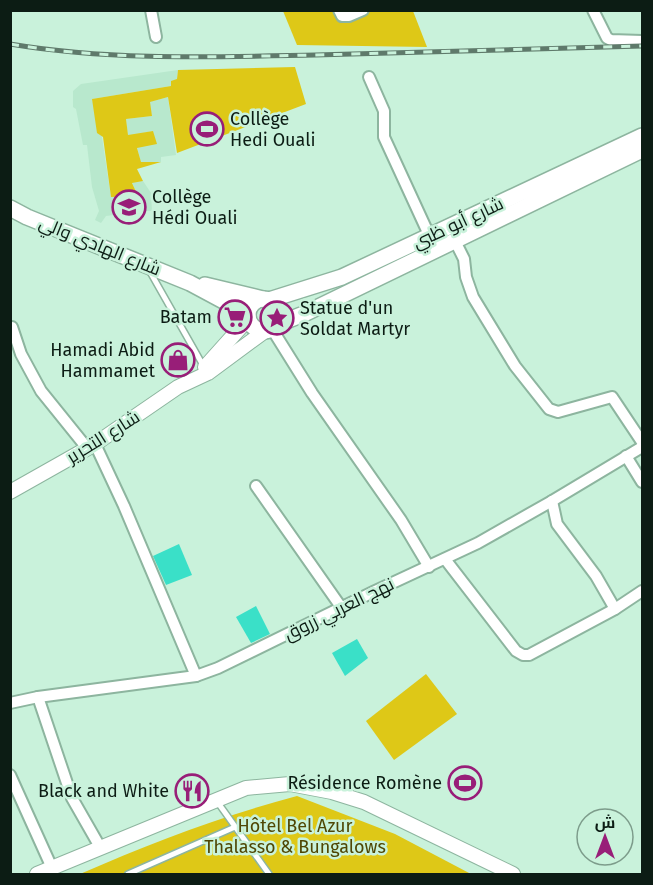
<svg xmlns="http://www.w3.org/2000/svg" width="653" height="885" font-family="'Fira Sans',Cairo,sans-serif">
	<style>
		.built { fill: #b8e8cd }
		.green { fill: #dec817 }
		.water { fill: #8281f6 }
		.building { fill: #3ae0c8 }
		.lines { fill: none; stroke-linecap: round; stroke-linejoin: round }
		.lane-casing { stroke: #8db59f; stroke-width: 8 }
		.street-casing { stroke: #8db59f; stroke-width: 14 }
		.secondary-casing { stroke: #8db59f; stroke-width: 16 }
		.primary-casing { stroke: #8db59f; stroke-width: 18 }
		.lane { stroke: #fff; stroke-width: 5 }
		.street { stroke: #fff; stroke-width: 10 }
		.secondary { stroke: #fff; stroke-width: 14 }
		.primary { stroke: #fff; stroke-width: 15 }
		.rail-casing { stroke: #5f7a6b; stroke-width: 5 }
		.rail { stroke: #c9f2db; stroke-width: 3; stroke-dasharray: 9; stroke-linecap: butt }
		.labels { text-anchor: middle; dominant-baseline: central; stroke-width: 5; stroke-linejoin: round; paint-order: stroke }
		.poi-label { font-size: 18px; fill: #0c1c14; stroke: #c9f2db; text-anchor: end }
		.street-label { font-size: 18px; fill: #0c1c14; stroke: #c9f2db }
		.park-label { font-size: 18px; fill: #4f4603; stroke: #c9f2db }
	</style>
	<rect width="100%" height="100%" fill="#c9f2db"/>
	<g class="built">
		<polygon points="178,70 177,80 171,86 92,99 102,137 111,197 137,196 132,182 143,181 151,193 152,211 139,211 139,216 130,217 129,213 106,216 101,223 95,220 99,211 92,187 87,145 83,145 76,109 73,107 73,91 81,84"/>
		<polygon points="168,97 176,155 161,157 161,162 141,163 137,147 153,131 128,136 126,119 152,116 149,102"/>
	</g>
	<g class="green">
		<polygon points="283,11 413,11 427,47 297,45"/>
		<polygon points="295,67 306,104 177,153 168,97 150,102 152,116 126,119 128,135 153,131 157,144 137,148 141,162 161,162 137,169 143,181 132,183 138,196 111,197 103,137 97,133 92,99 171,86 171,81 177,79 178,70"/>
		<polygon points="426,674 457,714 394,760 366,721"/>
		<path d="M 297,796 L 395,834 L 471,874 L 80,874 C 151,843 222,816 297,796 Z"/>
	</g>
	<polygon class="water" points="456,775 467,775 474,786 463,791 455,785 459,782 453,779"/>
	<g class="building">
		<polygon points="179,544 192,575 166,585 153,556"/>
		<polygon points="256,606 270,634 251,643 236,617"/>
		<polygon points="357,639 368,658 345,676 332,653"/>
	</g>
	<g class="lines">
		<g class="lane-casing">
			<g id="lane">
				<polyline points="149,270 204,367"/>
				<polyline points="216,800 269,874"/>
				<polyline points="128,874 235,827"/>
			</g>
		</g>
		<g class="street-casing">
			<g id="street">
				<polyline points="151,10 156,37"/>
				<polyline points="339,10 342,16 349,16 363,10"/>
				<polyline points="593,10 607,38 611,40 642,41"/>
				<polyline points="369,77 384,111 384,137 430,237"/>
				<polyline points="455,241 464,259 466,277 473,297 515,366 549,409 558,412 612,397 642,442"/>
				<polyline points="12,327 21,354 41,391 87,448"/>
				<polyline points="272,329 312,393 401,520 429,567"/>
				<polyline points="95,444 124,506 196,676"/>
				<polyline points="626,456 642,482"/>
				<polyline points="256,486 341,607"/>
				<polyline points="552,501 557,524 596,576 615,609"/>
				<polyline points="445,559 516,651 523,655 529,655 615,609 642,591"/>
				<polyline points="38,697 72,798 100,847"/>
				<polyline points="10,703 38,697 196,676 218,668 373,592 478,543 552,501 642,447"/>
				<polyline points="10,775 52,868"/>
			</g>
		</g>
		<g class="secondary-casing">
			<g id="secondary">
				<polyline points="205,367 248,319"/>
				<polyline points="10,492 95,444 178,387 208,373 265,331"/>
				<polyline points="37,874 246,788 290,784 332,792 364,802 513,874"/>
			</g>
		</g>
		<g class="primary-casing">
			<g id="primary">
				<polyline points="10,208 27,217 190,283 231,305 248,316"/>
				<polyline points="205,285 263,299"/>
				<circle cx="264" cy="315" r="16"/>
				<polyline points="269,300 342,277 642,136"/>
				<polyline points="276,325 306,313 642,150"/>
			</g>
		</g>
		<use href="#lane" class="lane"/>
		<use href="#street" class="street"/>
		<use href="#secondary" class="secondary"/>
		<use href="#primary" class="primary"/>
		<g class="rail-casing">
			<path id="rail" d="M 10,44 C 111,61 214,57 315,55 C 424,52 533,49 642,46"/>
		</g>
		<use href="#rail" class="rail"/>
	</g>
	<defs>
		<g id="stadium-ring" transform="scale(1.725)"><circle r="9.5" fill="#c9f2db" stroke="#981e78" stroke-width="1.5"/><path d="M0-5a6.5 5 0 1 0 0 10a6.5 5 0 1 0 0-10ZM-3.5-1.8h7v3.6h-7Z" fill="#981e78"/></g>
		<g id="school-ring" transform="scale(1.725)"><circle r="9.5" fill="#c9f2db" stroke="#981e78" stroke-width="1.5"/><path d="M0-5L7-2L0 1L-7-2ZM-4 1L0 2.5L4 1V4Q0 6-4 4Z" fill="#981e78"/></g>
		<g id="supermarket-ring" transform="scale(1.725)"><circle r="9.5" fill="#c9f2db" stroke="#981e78" stroke-width="1.5"/><path d="M-6-5.5h2.5l.6 2H6L4.5 2H-2.5L-4.4-4H-6ZM-1.5 3.2a1.3 1.3 0 1 0 .1 0ZM3 3.2a1.3 1.3 0 1 0 .1 0Z" fill="#981e78"/></g>
		<g id="sight-ring" transform="scale(1.725)"><circle r="9.5" fill="#c9f2db" stroke="#981e78" stroke-width="1.5"/><path d="M0-6L1.8-2.2L6-1.7L2.9 1.2L3.7 5.4L0 3.3L-3.7 5.4L-2.9 1.2L-6-1.7L-1.8-2.2Z" fill="#981e78"/></g>
		<g id="shop-ring" transform="scale(1.725)"><circle r="9.5" fill="#c9f2db" stroke="#981e78" stroke-width="1.5"/><path d="M-5-2.5h2.3a2.7 3.5 0 0 1 5.4 0H5L5.5 6h-11ZM-1.5-2.5h3a1.5 2.3 0 0 0-3 0Z" fill="#981e78"/></g>
		<g id="restaurant-ring" transform="scale(1.725)"><circle r="9.5" fill="#c9f2db" stroke="#981e78" stroke-width="1.5"/><path d="M-5-6h1v4h1v-4h1v4h1v-4h1v5L-1.5 .5V6h-2V.5L-5-1ZM5-6V6H3V1.5H1.5Q1.5-4 5-6Z" fill="#981e78"/></g>
	</defs>
	<g fill-rule="evenodd">
		<use href="#stadium-ring" x="207" y="129"/>
		<use href="#school-ring" x="129" y="207"/>
		<use href="#supermarket-ring" x="235" y="317"/>
		<use href="#sight-ring" x="277" y="318"/>
		<use href="#shop-ring" x="178" y="360"/>
		<use href="#stadium-ring" x="465" y="783"/>
		<use href="#restaurant-ring" x="192" y="791"/>
	</g>
	<g class="labels">
		<g class="poi-label">
			<text x="230" y="119" text-anchor="start">Collège<tspan x="230" dy="21">Hedi Ouali</tspan></text>
			<text x="152" y="197" text-anchor="start">Collège<tspan x="152" dy="21">Hédi Ouali</tspan></text>
			<text x="300" y="308" text-anchor="start">Statue d'un<tspan x="300" dy="21">Soldat Martyr</tspan></text>
			<text x="212" y="317">Batam</text>
			<text x="155" y="350">Hamadi Abid<tspan x="155" dy="21">Hammamet</tspan></text>
			<text x="442" y="783">Résidence Romène</text>
			<text x="169" y="791">Black and White</text>
		</g>
		<g class="street-label">
			<text transform="translate(458 223) rotate(-25)">شارع أبو ظبي</text>
			<text transform="translate(100 246) rotate(22)">شارع الهادي والي</text>
			<text transform="translate(103 437) rotate(-32)">شارع التحرير</text>
			<text transform="translate(339 609) rotate(-26)">نهج العربي زروق</text>
		</g>
		<g class="park-label">
			<text x="295" y="826">Hôtel Bel Azur<tspan x="295" dy="21">Thalasso &amp; Bungalows</tspan></text>
		</g>
	</g>
	<rect width="653" height="885" fill="none" stroke="#0c1c14" stroke-width="24"/>
	<g transform="translate(605 837)"><circle r="28" fill="#c9f2db" stroke="#7d9c8b" stroke-width="1.5"/>
	<path d="M0-4.5L10 22L0 15L-10 22Z" fill="#981e78"/>
	<text y="-9" font-size="16" font-weight="bold" text-anchor="middle" fill="#0c1c14">ش</text>
	</g>
</svg>
